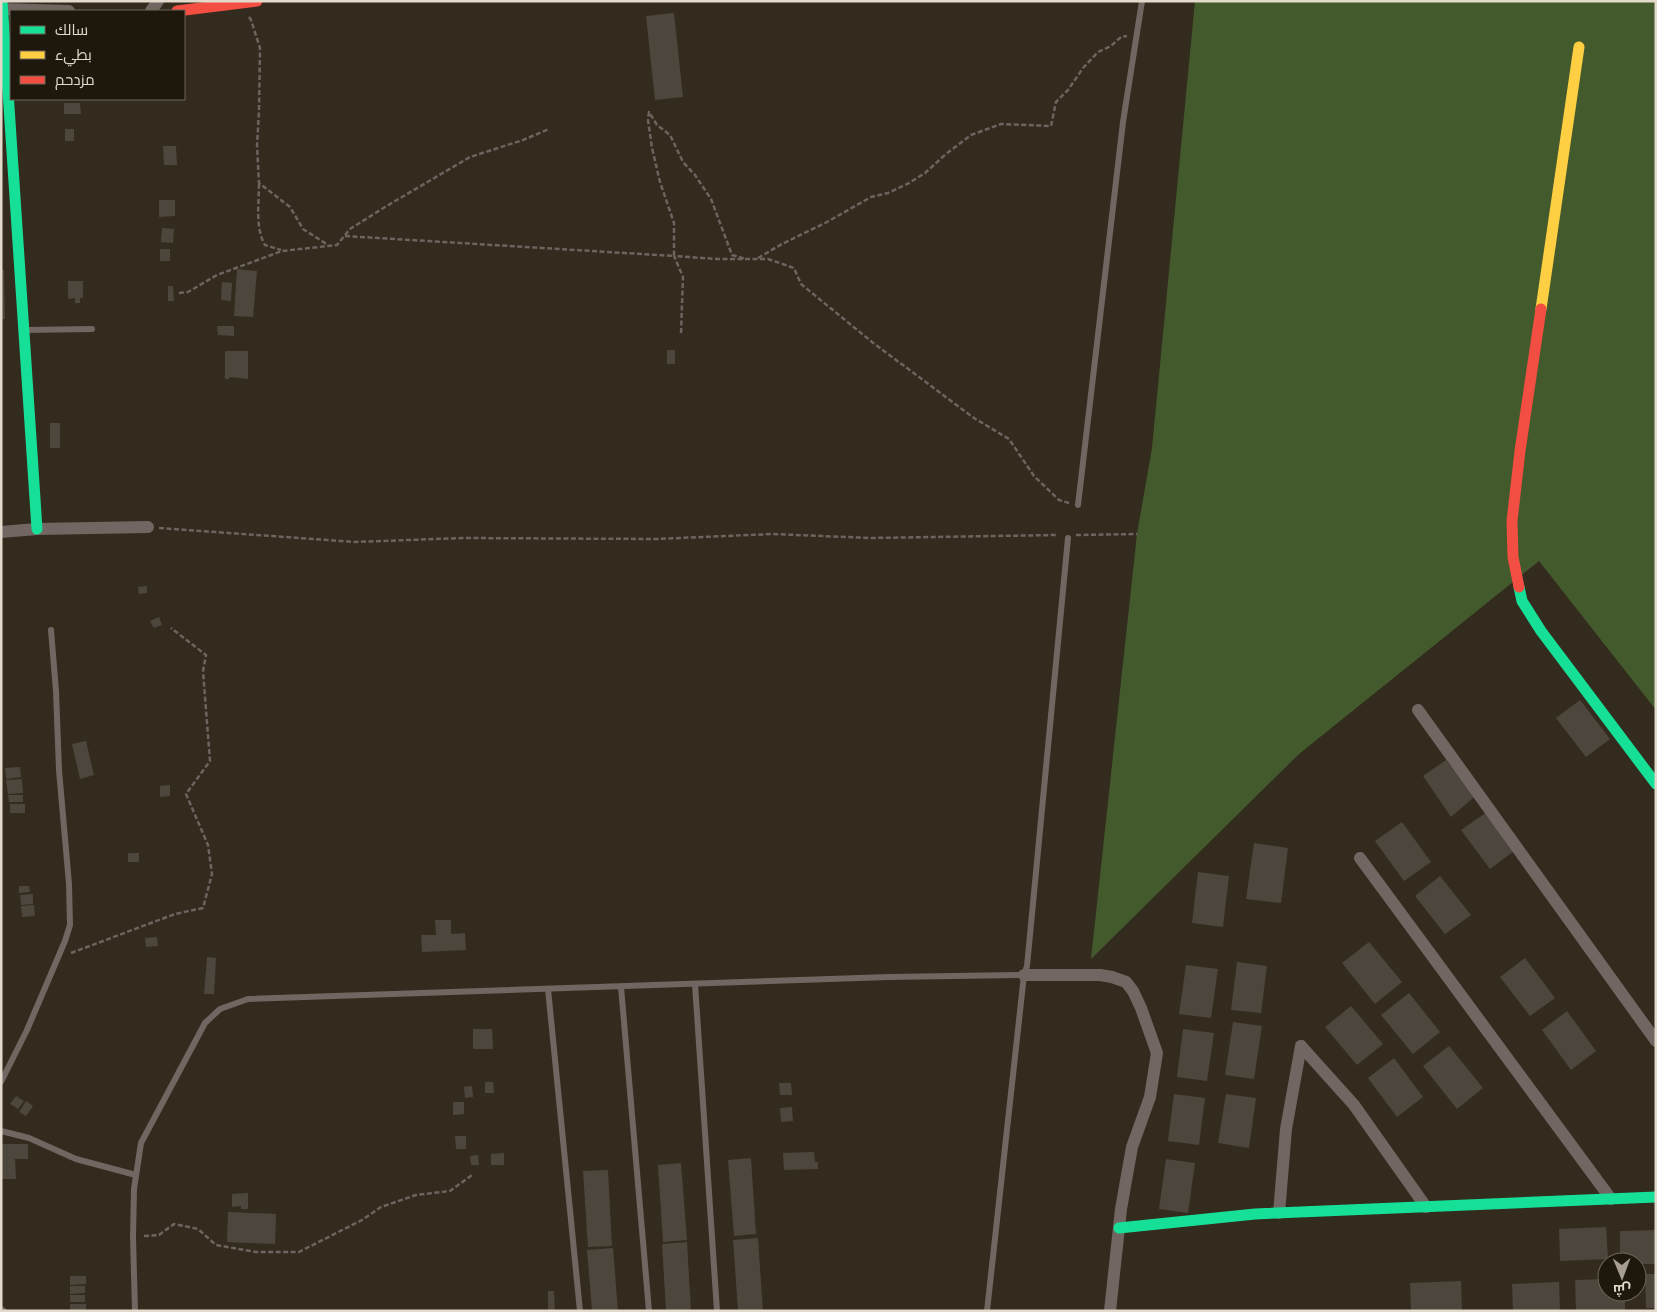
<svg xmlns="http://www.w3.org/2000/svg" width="1657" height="1312" font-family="'Alegreya Sans',Cairo,sans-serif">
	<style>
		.green { fill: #435b2c }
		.building { fill: #4d463c }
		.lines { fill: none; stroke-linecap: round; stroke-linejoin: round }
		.path { stroke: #6d645f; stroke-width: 2.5; stroke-dasharray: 5 2.5; stroke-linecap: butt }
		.lane { stroke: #716662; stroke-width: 6 }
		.street { stroke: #716662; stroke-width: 12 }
		.fast { stroke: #16e098; stroke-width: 11 }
		.slow { stroke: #ffcf43; stroke-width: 11 }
		.jam { stroke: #f24e42; stroke-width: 11 }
	</style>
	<rect width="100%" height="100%" fill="#332b1e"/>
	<polygon class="green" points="1195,1 1656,1 1656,710 1539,561 1299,754 1091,959 1137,534 1152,448"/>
	<g class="building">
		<polygon points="674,13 683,97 655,100 646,16"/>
		<polygon points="64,103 80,103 81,114 64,114"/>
		<rect x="65" y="129" width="9" height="12"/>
		<polygon points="163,146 176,146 177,165 164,165"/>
		<polygon points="159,200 175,200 175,216 159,217"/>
		<polygon points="162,228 174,229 173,243 161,242"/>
		<rect x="160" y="249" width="10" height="12"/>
		<polygon points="237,269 257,271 253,317 234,316"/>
		<polygon points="1,270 4,270 5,319 1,320"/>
		<polygon points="68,281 83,281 83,298 80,298 80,303 75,303 75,298 68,299"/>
		<polygon points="222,282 232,283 231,301 221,300"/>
		<polygon points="168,286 173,286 174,301 168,301"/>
		<polygon points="217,326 234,326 234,336 218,335"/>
		<rect x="667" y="350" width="8" height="14"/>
		<polygon points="225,351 248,351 248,379 229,377 229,379 225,379"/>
		<rect x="50" y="423" width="10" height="25"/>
		<polygon points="147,586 147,593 139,594 138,587"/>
		<polygon points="159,617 162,625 154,628 150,621"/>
		<polygon points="1580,700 1610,739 1586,757 1556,718"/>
		<polygon points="86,741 94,775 80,779 72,744"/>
		<polygon points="1446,760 1474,797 1451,817 1423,776"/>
		<polygon points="20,767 21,777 6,779 5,768"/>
		<polygon points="22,779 23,793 8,794 6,780"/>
		<polygon points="170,785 170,796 160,797 160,786"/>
		<polygon points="8,795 23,795 23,802 9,802"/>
		<rect x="10" y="804" width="15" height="9"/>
		<polygon points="1487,812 1514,851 1490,869 1461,830"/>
		<polygon points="1402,822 1431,862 1404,881 1375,841"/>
		<polygon points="1254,843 1288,848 1281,903 1246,899"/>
		<rect x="128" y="853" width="11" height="9"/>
		<polygon points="1198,872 1229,876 1223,927 1192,923"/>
		<polygon points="1440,876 1471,915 1445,934 1415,896"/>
		<polygon points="19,886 29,886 30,892 19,893"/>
		<polygon points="33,894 33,904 21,905 20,895"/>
		<polygon points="34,905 35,916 22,917 21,906"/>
		<polygon points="435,920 451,920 451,934 465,933 466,950 422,952 421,935 436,935"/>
		<polygon points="157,937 158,946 146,947 145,938"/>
		<polygon points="1369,942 1402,982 1375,1004 1342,963"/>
		<polygon points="207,957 216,958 214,994 204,994"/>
		<polygon points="1525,958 1555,998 1530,1016 1500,977"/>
		<polygon points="1237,962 1267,966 1261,1013 1231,1010"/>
		<polygon points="1186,965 1218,969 1211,1018 1179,1014"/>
		<polygon points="1409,993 1440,1032 1413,1054 1381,1015"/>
		<polygon points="1351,1006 1383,1044 1357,1065 1325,1027"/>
		<polygon points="1567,1011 1596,1051 1571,1070 1542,1030"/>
		<polygon points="1233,1022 1262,1026 1254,1079 1225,1075"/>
		<polygon points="473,1029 492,1029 493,1049 473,1049"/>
		<polygon points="1183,1029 1214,1033 1207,1081 1177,1077"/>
		<polygon points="1449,1046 1483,1088 1457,1109 1423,1066"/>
		<polygon points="1394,1058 1423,1097 1397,1117 1368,1078"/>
		<polygon points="485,1082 493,1082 494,1093 485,1093"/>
		<polygon points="779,1083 791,1083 792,1095 780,1095"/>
		<polygon points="472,1086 473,1097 465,1098 464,1087"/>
		<polygon points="1174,1094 1205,1098 1199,1145 1168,1141"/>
		<polygon points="1226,1094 1256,1098 1249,1148 1218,1143"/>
		<polygon points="16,1096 24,1101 18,1109 10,1104"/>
		<polygon points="26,1101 33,1106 26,1116 19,1112"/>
		<polygon points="453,1102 464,1102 464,1114 453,1115"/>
		<polygon points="792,1107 793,1121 781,1122 780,1108"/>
		<polygon points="455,1136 466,1136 466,1149 456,1149"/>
		<polygon points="1,1144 28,1144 28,1159 15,1159 16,1179 1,1179"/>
		<polygon points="814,1152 815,1162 818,1162 818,1169 784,1170 783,1153"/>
		<polygon points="504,1153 504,1165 491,1165 491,1154"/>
		<polygon points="478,1155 479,1165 471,1165 470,1156"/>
		<polygon points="751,1158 756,1234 734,1236 728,1160"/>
		<polygon points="1166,1159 1195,1163 1188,1213 1159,1209"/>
		<polygon points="681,1163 687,1240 663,1242 658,1165"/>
		<polygon points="608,1170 612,1246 588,1247 583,1171"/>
		<polygon points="248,1193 248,1209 241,1209 241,1206 232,1207 232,1194"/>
		<polygon points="228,1212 276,1214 275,1244 227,1242"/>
		<polygon points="1606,1227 1608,1259 1560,1261 1559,1229"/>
		<polygon points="1656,1230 1656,1264 1637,1264 1637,1262 1620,1262 1620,1231"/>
		<polygon points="758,1238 763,1311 738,1311 733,1240"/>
		<polygon points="687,1242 691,1311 666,1311 662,1244"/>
		<polygon points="613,1248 618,1311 592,1311 587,1250"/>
		<polygon points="1645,1274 1656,1274 1656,1308 1646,1308"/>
		<polygon points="70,1276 86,1276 86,1284 70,1285"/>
		<polygon points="1607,1279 1607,1292 1625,1292 1625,1311 1576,1311 1575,1280"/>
		<polygon points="1461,1281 1462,1311 1411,1311 1410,1283"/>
		<polygon points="1559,1282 1560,1311 1513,1311 1512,1284"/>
		<polygon points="70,1286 85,1286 85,1293 70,1294"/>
		<polygon points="548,1291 554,1291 555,1311 548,1311"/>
		<rect x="70" y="1295" width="15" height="7"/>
		<rect x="70" y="1304" width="16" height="7"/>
	</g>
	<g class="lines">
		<g class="path">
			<polyline points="249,17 251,20 260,48 259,111 257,146 259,183 290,207 303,229 328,245"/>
			<path d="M 259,184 C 259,203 255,228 265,245 L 281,250"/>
			<polyline points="345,236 674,256 674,223 660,182 652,148 648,120 649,112 657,125 670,135 683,162 695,175 711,199 732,255 746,259"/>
			<polyline points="758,258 782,244 827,222 871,197 888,193 909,183 925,173 946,154 971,135 1001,124 1051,126 1056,102 1068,90 1083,68 1098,52 1111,46 1121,37 1127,36"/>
			<polyline points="179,293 188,292 217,275 282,251 337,245 350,229 385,207 470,157 523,140 549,129"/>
			<polyline points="681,333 683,277 674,256 717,259 768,259 794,268 801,284 872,342 974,418 1009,439 1034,476 1059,500 1069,503"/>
			<polyline points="159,528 355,542 462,538 656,539 773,534 870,538 1058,535"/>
			<polyline points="1076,535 1137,534"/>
			<polyline points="71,953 175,914 203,908 212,874 208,845 186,794 210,761 203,671 206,655 171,628"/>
			<polyline points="144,1236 159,1235 174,1224 198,1229 216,1245 256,1252 299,1252 362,1220 381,1207 416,1195 450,1191 472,1175"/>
		</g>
		<g class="lane">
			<polyline points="25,330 92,329"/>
			<polyline points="1078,505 1123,122 1142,1"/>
			<polyline points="695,984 717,1311"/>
			<polyline points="621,987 649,1311"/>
			<polyline points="548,989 580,1311"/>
			<polyline points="1,1082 27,1030 65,941 70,925 69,884 59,770 56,691 51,630"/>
			<polyline points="1,1131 29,1138 76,1159 136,1175"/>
			<polyline points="1,1309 4,1311"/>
			<polyline points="135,1311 133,1237 134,1189 141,1143 205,1023 220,1009 248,999 889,977 1024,975"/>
			<polyline points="987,1311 1024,975 1027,966 1068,538"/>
		</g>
		<g class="street">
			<polyline points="3,9 69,11"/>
			<polyline points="151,11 158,1"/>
			<polyline points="1,532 37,529 148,527"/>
			<polyline points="1418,710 1656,1041"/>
			<polyline points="1360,858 1611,1199"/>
			<polyline points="1024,975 1100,975 1112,977 1126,982 1133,991 1141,1008 1157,1053 1150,1097 1132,1147 1121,1209 1110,1311"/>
			<polyline points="1301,1046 1354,1105 1426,1207"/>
			<polyline points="1279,1213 1286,1129 1301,1046"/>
		</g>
		<g class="fast">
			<polyline points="2,1 37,529"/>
			<polyline points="1519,587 1522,601 1541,631 1656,784"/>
			<polyline points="1119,1228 1255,1214 1656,1197"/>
		</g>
		<polyline class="slow" points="1541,309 1579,47"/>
		<g class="jam">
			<polyline points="177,11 257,1"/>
			<polyline points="1519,587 1513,557 1512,521 1520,451 1541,309"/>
		</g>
	</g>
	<rect width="1657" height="1312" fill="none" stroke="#e3dacc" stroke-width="5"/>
	<rect x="10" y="10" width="175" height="90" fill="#1e170c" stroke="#6d6559"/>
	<rect x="20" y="26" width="25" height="8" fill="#16e098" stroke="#6d6559"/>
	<text x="55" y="35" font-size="15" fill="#e3dacc">سالك</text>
	<rect x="20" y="51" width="25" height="8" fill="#ffcf43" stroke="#6d6559"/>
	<text x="55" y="60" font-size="15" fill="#e3dacc">بطيء</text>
	<rect x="20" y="76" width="25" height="8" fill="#f24e42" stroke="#6d6559"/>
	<text x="55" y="85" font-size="15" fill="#e3dacc">مزدحم</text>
	<g transform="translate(1622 1277) rotate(179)"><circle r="24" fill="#1e170c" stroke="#6d6559"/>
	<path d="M0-4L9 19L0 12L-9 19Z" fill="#a59d8f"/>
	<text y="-8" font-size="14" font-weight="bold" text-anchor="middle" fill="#e3dacc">ش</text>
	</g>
</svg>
